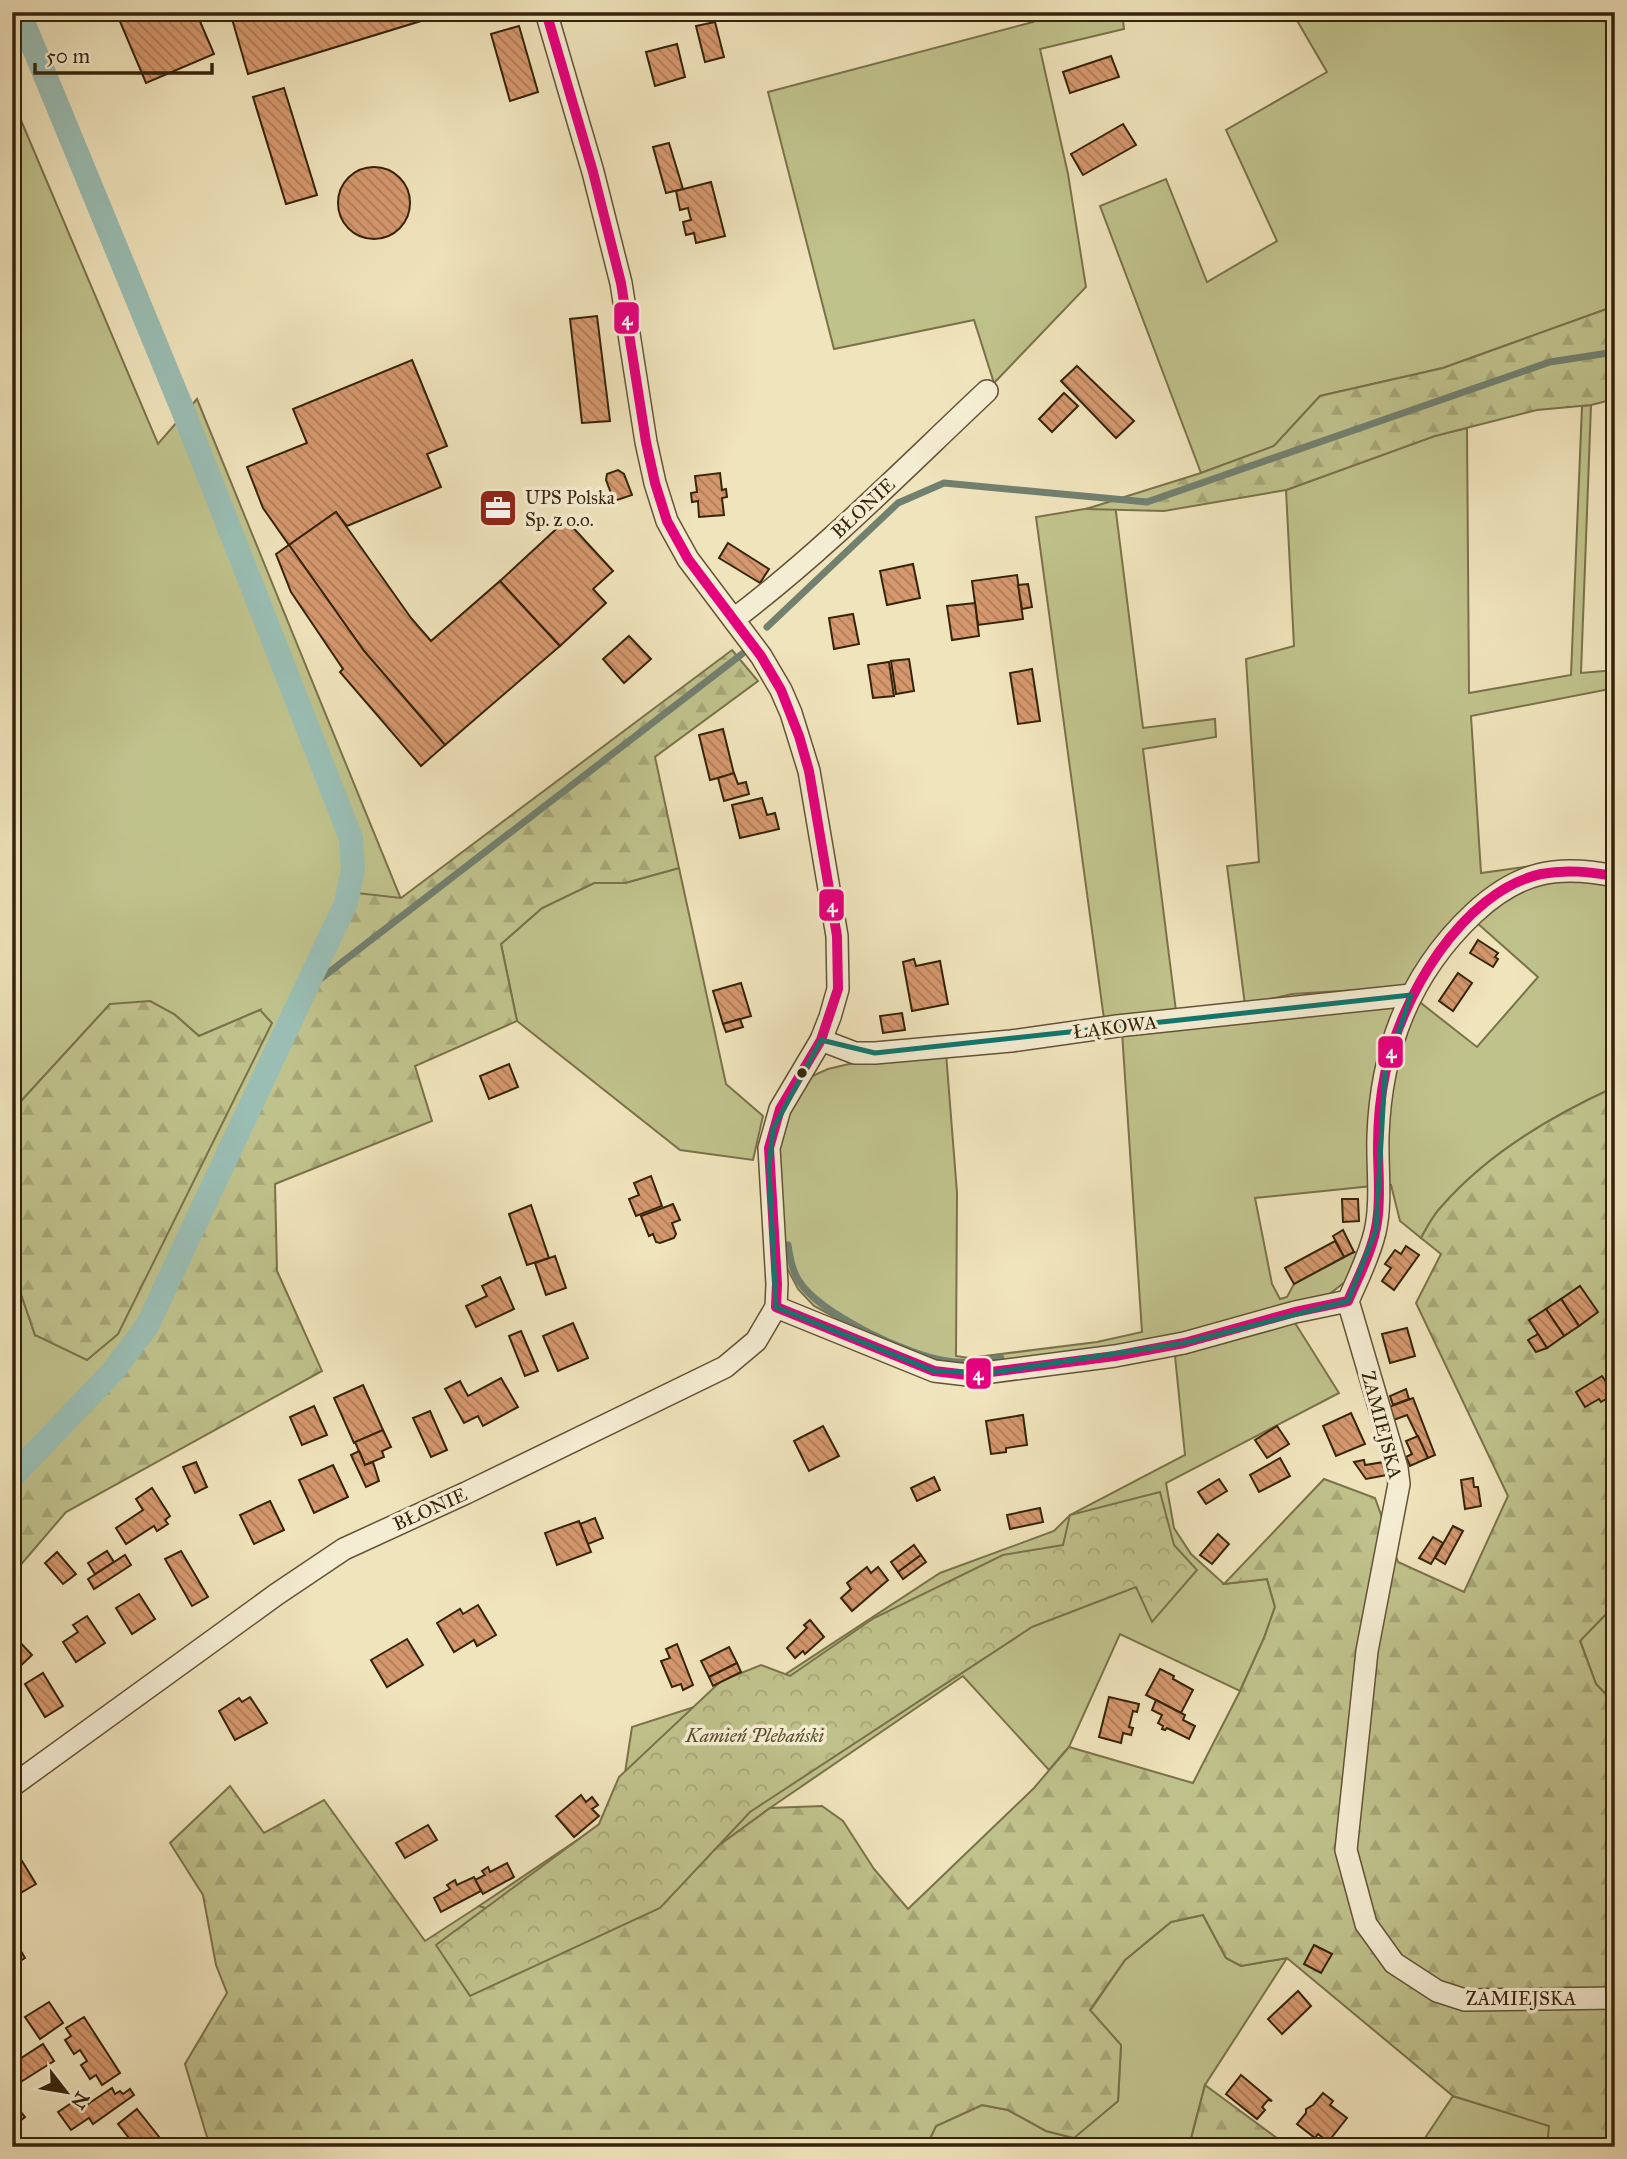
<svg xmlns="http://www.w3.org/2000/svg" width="1627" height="2159" font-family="'IM FELL Great Primer',serif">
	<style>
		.green { fill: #c0c28c; stroke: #7a724b; stroke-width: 2 }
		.forest { fill: url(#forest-firs); stroke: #7a724b; stroke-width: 2 }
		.park { fill: url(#park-crowns); stroke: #7a724b; stroke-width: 2 }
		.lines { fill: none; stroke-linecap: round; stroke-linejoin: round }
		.stream { stroke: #728070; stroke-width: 7 }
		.canal { stroke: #9abeb4; stroke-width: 24 }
		.building { fill: url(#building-back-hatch); stroke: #35230a; stroke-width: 2 }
		.minor-casing { stroke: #645336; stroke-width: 24 }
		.minor { stroke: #f5edd3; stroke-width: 21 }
		.bus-1-casing { stroke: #f5edd3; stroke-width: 16 }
		.bus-1 { stroke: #e5007d; stroke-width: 10 }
		.marked { fill: none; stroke: #0f766e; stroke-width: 5; stroke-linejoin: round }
		.bus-dot { fill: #35230a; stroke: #f5edd3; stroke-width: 2.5 }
		.labels { text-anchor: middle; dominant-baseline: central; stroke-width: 7; stroke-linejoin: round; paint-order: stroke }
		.poi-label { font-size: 19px; fill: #35230a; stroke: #f5edd3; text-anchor: start }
		.street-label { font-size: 19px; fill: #35230a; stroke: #f5edd3 }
		.park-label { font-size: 19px; font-style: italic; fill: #584b2a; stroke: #f5edd3 }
		.line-badge { stroke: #f5edd3; stroke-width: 2.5 }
		.badge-label { font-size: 19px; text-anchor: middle; font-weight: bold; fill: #fff }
	</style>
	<defs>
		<pattern id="forest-firs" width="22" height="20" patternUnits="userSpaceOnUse" patternTransform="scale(1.75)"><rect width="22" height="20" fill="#c0c28c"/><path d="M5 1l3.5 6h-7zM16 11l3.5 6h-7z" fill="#a6a677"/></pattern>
		<pattern id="park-crowns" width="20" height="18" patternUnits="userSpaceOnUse" patternTransform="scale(1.75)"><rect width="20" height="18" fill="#c0c28c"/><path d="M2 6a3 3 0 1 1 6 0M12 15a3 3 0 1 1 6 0" fill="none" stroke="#a6a677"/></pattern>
		<pattern id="building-back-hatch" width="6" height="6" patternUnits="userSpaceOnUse" patternTransform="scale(1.75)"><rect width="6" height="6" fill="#d6986e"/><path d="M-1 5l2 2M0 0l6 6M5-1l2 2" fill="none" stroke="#ae7c59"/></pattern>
	</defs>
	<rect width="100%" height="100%" fill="#f0e4bc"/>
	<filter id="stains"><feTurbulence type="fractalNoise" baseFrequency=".00286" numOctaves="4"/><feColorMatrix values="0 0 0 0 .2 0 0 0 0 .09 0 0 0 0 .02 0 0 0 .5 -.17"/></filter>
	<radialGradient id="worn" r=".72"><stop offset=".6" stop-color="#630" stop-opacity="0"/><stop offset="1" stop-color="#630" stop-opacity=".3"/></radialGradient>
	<g class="green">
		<polygon points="1031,12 1122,12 1124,29 1040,49 1068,174 1086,287 994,383 974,320 834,349 768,92 1033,22"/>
		<polygon points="1292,12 1615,12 1615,306 1443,368 1320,396 1274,446 1201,473 1100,206 1166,179 1207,282 1277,241 1226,130 1327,72"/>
		<polygon points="12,99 158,444 197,399 401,899 357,894 155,1327 119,1373 12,1485 12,1268 35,1335 260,1010 199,1036 174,1014 110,1004 12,1111"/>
		<path d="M 1591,405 L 1581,673 L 1615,670 L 1615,688 L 1471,716 L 1481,873 L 1538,865 L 1615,869 L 1615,1087 C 1551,1116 1488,1153 1442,1206 C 1433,1215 1427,1227 1421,1238 L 1400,1221 L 1391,1185 L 1386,1185 L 1385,1095 L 1417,1000 L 1477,1047 L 1538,977 L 1476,922 L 1496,882 L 1444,929 L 1405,987 L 1292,994 L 1245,1005 L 1227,866 L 1259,862 L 1246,659 L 1294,646 L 1286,490 L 1434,436 L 1467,428 L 1469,693 L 1571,675 L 1582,406 Z"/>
		<polygon points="1115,504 1143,728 1215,719 1216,737 1143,749 1176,1011 1104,1019 1036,517"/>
		<polygon points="679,868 726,1084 763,1116 753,1160 680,1150 517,1021 501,944 542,908 594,883 625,883"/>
		<polygon points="1401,1002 1372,1186 1255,1198 1272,1284 1280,1299 1287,1297 1294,1284 1354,1252 1362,1253 1346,1281 1327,1296 1206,1332 1088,1354 964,1367 930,1361 881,1342 814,1306 798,1289 788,1270 783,1251 779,1138 787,1115 810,1077 828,1069 849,1064 946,1053 957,1193 956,1356 969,1358 1097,1342 1142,1332 1122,1032"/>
		<polygon points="1295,1323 1339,1393 1166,1483 1174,1528 1191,1554 1224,1584 1267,1579 1275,1607 1264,1638 1240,1691 1120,1634 1069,1747 1049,1770 963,1676 770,1808 714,1849 536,1926 479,1906 619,1812 632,1727 775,1681 940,1573 1054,1531 1070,1515 1185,1455 1175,1356"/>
		<polygon points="1612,1608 1615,1609 1615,1704 1596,1684 1580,1640"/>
		<polygon points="1203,1915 1226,1958 1241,1966 1287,1958 1205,2085 1190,2142 1191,2147 926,2147 936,2126 982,2105 1008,2110 1046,2131 1073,2138 1118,2101 1121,2045 1090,2011 1125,1960 1171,1922"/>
		<polygon points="1453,2096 1550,2126 1547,2147 1419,2147"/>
	</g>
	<g class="forest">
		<polygon points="1615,306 1615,399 1591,405 1537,410 1435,436 1286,490 1164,511 1086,509 1201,473 1274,446 1320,396 1443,368"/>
		<polygon points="732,650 758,681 655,757 679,868 625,883 594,883 542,908 501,944 517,1021 415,1066 432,1121 275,1184 277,1271 322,1371 66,1512 12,1575 12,1485 119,1373 155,1327 357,893 401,898"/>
		<polygon points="150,1001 174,1014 199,1036 260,1010 272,1023 118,1334 87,1360 35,1335 12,1268 12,1111 110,1004"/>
		<path d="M 1615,1087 L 1615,1609 L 1612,1608 L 1580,1641 L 1596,1684 L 1615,1704 L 1615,2147 L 1547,2147 L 1549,2126 L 1453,2096 L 1287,1958 L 1241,1966 L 1226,1958 L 1203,1915 L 1171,1922 L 1125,1960 L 1090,2010 L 1121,2045 L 1118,2101 L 1074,2138 L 1046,2131 L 1008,2110 L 982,2105 L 936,2126 L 926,2147 L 210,2147 L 185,2064 L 227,1993 L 216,1965 L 203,1895 L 170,1843 L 230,1786 L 264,1833 L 324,1800 L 425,1941 L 479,1906 L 536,1926 L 714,1849 L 770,1808 L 822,1806 L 843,1821 L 874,1869 L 908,1909 L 1034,1788 L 1069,1747 L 1193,1783 L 1240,1691 L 1264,1638 L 1275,1607 L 1267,1579 L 1224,1584 L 1324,1479 L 1375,1498 L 1398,1562 L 1464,1592 L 1508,1496 L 1416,1303 L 1441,1254 L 1421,1238 C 1427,1227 1433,1215 1442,1206 C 1488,1153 1551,1116 1615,1087 Z"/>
		<polygon points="1205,2085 1289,2147 1191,2147 1190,2143"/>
	</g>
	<polygon class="park" points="1160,1492 1174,1545 1197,1570 1152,1622 1136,1587 1032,1627 750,1812 660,1908 470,1996 436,1945 599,1824 619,1777 721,1681 761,1665 790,1676 874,1618 1003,1555 1063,1545 1070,1515"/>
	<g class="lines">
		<g class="stream">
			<polyline points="767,627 898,503 944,483 1147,502 1550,362 1615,352"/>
			<polyline points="306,990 742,654"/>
			<path d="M 788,1245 C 790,1258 792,1270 799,1281 C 820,1314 909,1356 947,1361 C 966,1364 983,1361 1001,1358"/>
		</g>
		<polyline class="canal" points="12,1477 114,1370 147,1326 346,903 353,869 351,838 182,408 19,12"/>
	</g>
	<g class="building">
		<polygon points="116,12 196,12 214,54 146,83"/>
		<polygon points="230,12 432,12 434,17 248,74"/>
		<polygon points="715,22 724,57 705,62 696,26"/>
		<polygon points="519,26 538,92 510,101 491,34"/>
		<polygon points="677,44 685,77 655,86 646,52"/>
		<polygon points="1111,56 1119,77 1070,93 1063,72"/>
		<polygon points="284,88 317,195 286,204 253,97"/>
		<polygon points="1123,124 1136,145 1083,175 1071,154"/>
		<polygon points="669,143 683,189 666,193 653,147"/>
		<circle cx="374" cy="203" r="36"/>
		<polygon points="711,182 725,236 696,243 694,233 686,235 683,222 691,220 688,208 680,210 676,191"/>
		<polygon points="597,316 610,421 582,423 570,319"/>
		<polygon points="412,360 447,446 427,454 441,487 347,526 336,512 289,545 263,508 247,467 307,443 293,409"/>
		<polygon points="1077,366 1134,421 1116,438 1061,381"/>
		<polygon points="1064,393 1078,406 1052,432 1039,419"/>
		<polygon points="618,470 624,474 632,495 614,501 606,480 607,474"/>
		<polygon points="720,473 722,490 726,489 727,497 722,498 724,515 699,517 698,501 692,502 691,493 697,492 695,476"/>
		<polygon points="336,512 411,618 431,641 500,581 560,646 445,745 364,651 289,545"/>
		<polygon points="566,520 613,571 593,589 606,603 560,646 500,581"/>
		<polygon points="728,543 769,569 760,583 719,558"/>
		<polygon points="289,545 364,651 445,745 421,766 340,672 343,669 291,592 276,554"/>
		<polygon points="913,564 920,598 887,605 880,571"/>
		<polygon points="1017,575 1023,619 978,625 972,581"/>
		<polygon points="1028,584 1032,607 1022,609 1018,585"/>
		<polygon points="975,603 979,636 952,640 947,606"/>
		<polygon points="853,614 859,644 834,649 829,618"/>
		<polygon points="629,636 651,659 624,683 603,659"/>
		<polygon points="909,659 914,691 896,694 891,661"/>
		<polygon points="889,662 894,696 873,698 868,665"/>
		<polygon points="1032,669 1040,721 1018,724 1010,673"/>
		<polygon points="723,729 734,774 710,780 699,735"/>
		<polygon points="734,773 738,784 746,782 749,794 724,801 718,778"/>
		<polygon points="762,798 767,815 775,813 779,829 740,838 732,805"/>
		<polygon points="1478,940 1498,953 1495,957 1498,959 1493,967 1470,953"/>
		<polygon points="914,959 916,966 940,961 948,1004 912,1011 903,962"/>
		<polygon points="1458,973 1472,983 1453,1011 1439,1001"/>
		<polygon points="741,983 751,1016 723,1024 713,991"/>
		<polygon points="902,1013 905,1030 883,1033 880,1016"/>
		<polygon points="740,1019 743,1027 726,1032 723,1024"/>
		<polygon points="509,1064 518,1087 489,1099 480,1076"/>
		<polygon points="651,1176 662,1206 636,1216 629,1199 639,1195 634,1183"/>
		<polygon points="1342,1199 1358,1199 1359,1221 1343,1222"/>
		<polygon points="673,1204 680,1220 672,1223 676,1234 674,1238 660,1243 656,1242 653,1234 649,1236 641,1216"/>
		<polygon points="531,1205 549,1258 527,1265 509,1214"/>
		<polygon points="1343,1230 1354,1252 1344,1257 1333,1236"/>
		<polygon points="1335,1241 1344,1257 1294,1284 1285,1268"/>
		<polygon points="1406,1246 1419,1255 1394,1290 1382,1281 1391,1268 1385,1264 1395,1250 1401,1254"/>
		<polygon points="555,1256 566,1288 546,1295 535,1263"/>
		<polygon points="500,1277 514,1309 476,1327 466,1306 487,1296 482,1286"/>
		<polygon points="1580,1286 1598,1312 1579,1326 1561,1299"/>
		<polygon points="1561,1299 1579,1326 1564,1336 1546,1309"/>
		<polygon points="1546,1309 1564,1336 1547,1348 1529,1320"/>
		<polygon points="573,1323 588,1358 558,1371 543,1336"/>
		<polygon points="1407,1328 1415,1356 1390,1363 1382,1334"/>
		<polygon points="521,1331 538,1371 525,1376 509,1336"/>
		<polygon points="1538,1334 1547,1348 1536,1352 1528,1340"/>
		<polygon points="1602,1376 1614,1394 1601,1402 1599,1399 1585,1407 1576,1392"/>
		<polygon points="501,1378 518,1407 483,1426 478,1416 464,1423 445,1389 460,1381 468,1396"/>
		<polygon points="363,1385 383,1430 354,1443 334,1398"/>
		<polygon points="1406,1389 1409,1399 1393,1405 1390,1396"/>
		<polygon points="1413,1398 1435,1455 1428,1458 1407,1415 1391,1421 1386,1408"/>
		<polygon points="314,1406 327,1435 302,1445 290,1417"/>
		<polygon points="430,1411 447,1450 431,1457 413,1418"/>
		<polygon points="1351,1413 1365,1444 1336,1456 1323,1426"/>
		<polygon points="1023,1415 1027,1445 1006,1448 1006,1452 991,1454 986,1421"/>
		<polygon points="823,1426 839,1456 809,1471 794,1441"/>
		<polygon points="1277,1426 1289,1444 1267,1458 1255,1440"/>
		<polygon points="383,1430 391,1447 382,1451 384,1457 365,1465 355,1442"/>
		<polygon points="1418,1436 1428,1458 1410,1466 1406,1457 1412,1454 1406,1441"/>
		<polygon points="359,1451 365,1465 373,1462 379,1481 366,1487 351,1455"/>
		<polygon points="1280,1458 1290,1476 1259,1492 1250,1475"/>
		<polygon points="1364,1460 1365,1465 1384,1462 1387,1475 1366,1479 1354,1462"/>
		<polygon points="196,1462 207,1487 195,1493 183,1467"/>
		<polygon points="333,1465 348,1497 314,1513 299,1480"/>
		<polygon points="934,1477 940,1490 917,1501 911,1488"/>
		<polygon points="1473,1478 1474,1487 1478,1487 1481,1506 1465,1509 1461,1480"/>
		<polygon points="1219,1479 1227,1491 1206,1504 1198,1492"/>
		<polygon points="152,1488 170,1516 165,1520 168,1524 157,1531 154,1526 126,1544 116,1528 143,1510 136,1499"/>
		<polygon points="270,1501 284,1530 254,1544 240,1515"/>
		<polygon points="1040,1508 1043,1522 1010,1529 1007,1515"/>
		<polygon points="595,1518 603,1538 588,1544 580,1524"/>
		<polygon points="579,1521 591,1552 557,1565 545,1533"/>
		<polygon points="1453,1526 1463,1531 1445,1564 1435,1558"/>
		<polygon points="1218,1534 1229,1544 1212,1564 1200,1555"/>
		<polygon points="1433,1537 1443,1543 1431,1564 1419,1558"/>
		<polygon points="914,1545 921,1555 898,1572 891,1562"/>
		<polygon points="107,1551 114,1562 95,1574 88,1563"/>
		<polygon points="181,1551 208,1597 192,1606 165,1559"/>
		<polygon points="57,1552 76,1574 63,1584 45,1563"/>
		<polygon points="125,1555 131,1565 94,1589 88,1579"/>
		<polygon points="921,1555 926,1562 903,1579 898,1572"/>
		<polygon points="867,1567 871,1573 878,1567 888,1580 852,1611 841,1598 851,1589 847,1583"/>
		<polygon points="139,1594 155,1619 132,1634 116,1608"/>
		<polygon points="478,1605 496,1635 477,1646 474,1640 454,1652 437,1623 460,1609 463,1614"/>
		<polygon points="87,1616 105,1643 76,1662 63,1642 78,1632 73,1625"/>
		<polygon points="810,1620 824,1637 805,1654 803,1651 795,1658 787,1648 807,1628 804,1625"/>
		<polygon points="15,1637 32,1655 12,1674 12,1639"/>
		<polygon points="407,1639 423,1665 387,1687 371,1660"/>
		<polygon points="677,1644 693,1685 683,1690 681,1684 672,1687 661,1661 670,1658 666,1649"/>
		<polygon points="729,1647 737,1663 709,1677 701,1661"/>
		<polygon points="737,1663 741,1672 713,1686 709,1677"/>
		<polygon points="1160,1669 1174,1676 1173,1679 1193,1690 1181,1713 1146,1695"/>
		<polygon points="43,1673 63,1706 45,1717 25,1684"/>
		<polygon points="250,1697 267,1723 235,1740 219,1711 239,1698 242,1702"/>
		<polygon points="1109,1697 1139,1704 1137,1712 1133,1711 1129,1727 1133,1728 1131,1735 1123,1733 1121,1743 1099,1737"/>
		<polygon points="1156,1700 1185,1715 1183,1720 1195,1726 1189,1739 1167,1728 1165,1730 1162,1729 1163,1726 1158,1723 1162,1715 1152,1710"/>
		<polygon points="581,1795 586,1802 592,1797 598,1805 592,1809 599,1816 574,1837 556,1816"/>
		<polygon points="428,1825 437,1840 405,1858 396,1843"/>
		<polygon points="22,1861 36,1884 12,1898 12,1867"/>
		<polygon points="507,1863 514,1877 483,1894 475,1880 485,1875 482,1871 488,1867 490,1872"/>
		<polygon points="474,1877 481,1891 441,1912 434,1898 450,1889 447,1885 455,1880 457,1885"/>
		<polygon points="16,1943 25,1958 12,1966 12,1945"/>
		<polygon points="1314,1945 1332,1954 1321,1973 1304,1964"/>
		<polygon points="1298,1991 1311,2006 1282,2034 1268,2019"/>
		<polygon points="49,2002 63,2023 40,2039 25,2017"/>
		<polygon points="84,2017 120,2073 102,2085 96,2075 90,2079 81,2065 87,2061 80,2050 74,2054 65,2040 71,2036 66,2028"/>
		<polygon points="43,2044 54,2061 16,2085 12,2079 12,2064"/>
		<polygon points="1241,2075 1272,2101 1268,2100 1262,2107 1265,2110 1257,2119 1226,2094"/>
		<polygon points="112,2088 115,2094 120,2091 123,2094 130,2089 134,2095 93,2124 89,2118 71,2130 58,2112 76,2100 82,2108"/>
		<polygon points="1323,2093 1333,2101 1330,2105 1347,2118 1328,2142 1318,2134 1315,2138 1297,2124 1306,2113 1306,2109 1313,2105"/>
		<polygon points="12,2101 25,2117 12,2127"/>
		<polygon points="137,2109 167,2147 136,2147 118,2124"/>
	</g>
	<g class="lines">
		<g class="minor-casing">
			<g id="minor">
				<path d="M 734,619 C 824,551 904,469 987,391"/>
				<path d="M 1615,876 C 1556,864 1518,872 1474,913 C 1409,974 1381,1049 1378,1136 C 1377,1168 1382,1201 1375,1232 C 1369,1257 1358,1278 1348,1301 L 1397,1468 L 1399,1484 L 1367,1651 L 1346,1850 L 1366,1924 L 1394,1963 L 1437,1991 L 1465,2000 L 1615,1998"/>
				<polyline points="821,1040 855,1053 875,1053 1011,1041 1117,1026 1411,995"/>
				<polyline points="776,1307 934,1371 968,1375 1115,1356 1184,1343 1295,1312 1348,1301"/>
				<polyline points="12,1786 277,1594 344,1549 466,1493 725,1367 756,1341 776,1307 777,1284 769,1148 780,1109 821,1040 830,1017 838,989 837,936 809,771 791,713 781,690 761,656 688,559 667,521 655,483 646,442 621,283 593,172 546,12"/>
			</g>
		</g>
		<use href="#minor" class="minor"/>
		<g class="bus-1-casing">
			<path id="bus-1" d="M 546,12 L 593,172 L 621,283 L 646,442 L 655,483 L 667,521 L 688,559 L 761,656 L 781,690 L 799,736 L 809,771 L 837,936 L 838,989 L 821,1040 L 780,1109 L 769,1148 L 777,1284 L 776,1307 L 934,1371 L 968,1375 L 1115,1356 L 1184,1343 L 1295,1312 L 1348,1301 C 1359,1275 1373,1250 1377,1222 C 1381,1197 1378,1172 1378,1147 C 1378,1123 1380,1098 1385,1074 C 1400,999 1461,892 1541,874 C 1566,869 1590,872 1615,876"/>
		</g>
		<use href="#bus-1" class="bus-1"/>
	</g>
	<path class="marked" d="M 1411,995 L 1385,1072 L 1376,1230 L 1348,1301 L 1184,1343 L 989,1373 L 934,1371 L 776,1307 L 769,1167 L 773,1129 L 821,1040 L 875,1053 Z"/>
	<defs>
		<g id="office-square" transform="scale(2.0125)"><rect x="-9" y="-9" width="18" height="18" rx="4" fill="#8f2418" stroke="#f5edd3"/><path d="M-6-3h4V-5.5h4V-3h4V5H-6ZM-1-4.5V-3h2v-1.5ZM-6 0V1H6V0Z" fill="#fff"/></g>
	</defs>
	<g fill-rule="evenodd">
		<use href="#office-square" x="498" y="508"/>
	</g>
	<circle class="bus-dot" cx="802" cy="1073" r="6"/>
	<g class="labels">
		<g class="poi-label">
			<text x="525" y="497">UPS Polska<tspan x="525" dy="22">Sp. z o.o.</tspan></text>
		</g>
		<g class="street-label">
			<text transform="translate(863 508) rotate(-43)">BŁONIE</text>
			<text transform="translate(1115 1027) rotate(-7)">ŁĄKOWA</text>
			<text transform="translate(1382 1425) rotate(75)">ZAMIEJSKA</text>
			<text transform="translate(430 1509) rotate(-24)">BŁONIE</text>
			<text x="1521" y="1998">ZAMIEJSKA</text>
		</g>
		<g class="park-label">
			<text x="755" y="1735">Kamień Plebański</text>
		</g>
	</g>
	<g class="line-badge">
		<rect x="613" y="301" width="27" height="34" rx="7" fill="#e5007d"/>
		<rect x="818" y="888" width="27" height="34" rx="7" fill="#e5007d"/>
		<rect x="1377" y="1035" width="27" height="34" rx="7" fill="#e5007d"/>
		<rect x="965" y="1357" width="27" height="33" rx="7" fill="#e5007d"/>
	</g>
	<g class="badge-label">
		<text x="627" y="325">4</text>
		<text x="832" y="912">4</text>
		<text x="1391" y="1058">4</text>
		<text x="978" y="1380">4</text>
	</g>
	<rect width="1627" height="2159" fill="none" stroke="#f0e4bc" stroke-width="42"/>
	<rect x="14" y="14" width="1599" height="2131" fill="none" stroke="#35230a" stroke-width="3.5"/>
	<rect x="21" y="21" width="1585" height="2117" fill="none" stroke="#35230a" stroke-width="2"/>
	<g transform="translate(66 2092) rotate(121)" stroke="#f5edd3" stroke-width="5" paint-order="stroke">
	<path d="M0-5L12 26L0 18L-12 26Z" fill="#35230a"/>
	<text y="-10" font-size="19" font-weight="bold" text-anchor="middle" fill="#35230a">N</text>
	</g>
	<path d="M35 63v10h177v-10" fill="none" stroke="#35230a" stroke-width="3.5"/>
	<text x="46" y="63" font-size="21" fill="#35230a" stroke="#f5edd3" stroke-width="5" paint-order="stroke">50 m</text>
	<rect width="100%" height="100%" filter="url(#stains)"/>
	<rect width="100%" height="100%" fill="url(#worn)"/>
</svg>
